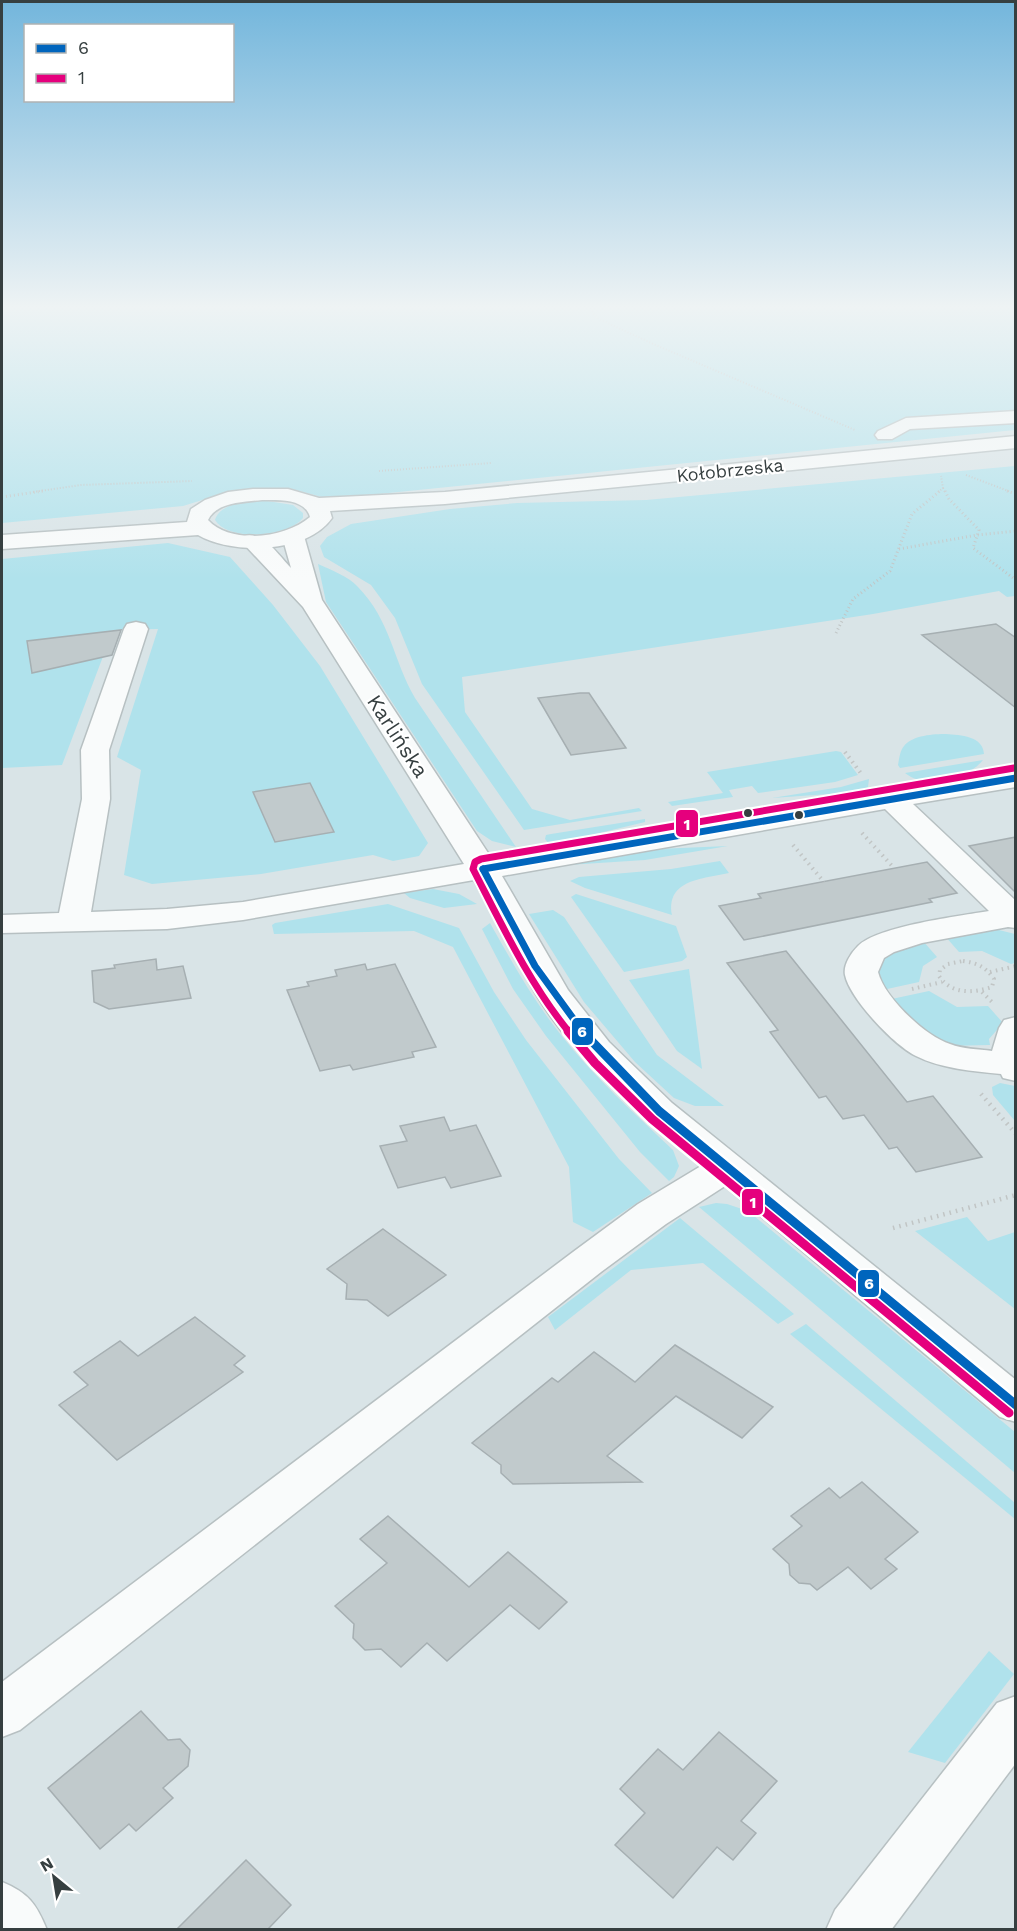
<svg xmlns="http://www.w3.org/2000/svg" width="1017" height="1931" font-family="'Work Sans',sans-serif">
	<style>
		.green { fill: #b0e2ec }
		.building { fill: #c1cacc; stroke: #a6afb2; stroke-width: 1.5 }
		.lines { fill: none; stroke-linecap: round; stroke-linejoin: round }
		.minor-casing { stroke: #b7c0c2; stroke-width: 3 }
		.major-casing { stroke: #b7c0c2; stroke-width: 3 }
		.path-far3 { stroke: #c1c5c5; stroke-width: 2; stroke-dasharray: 1 2; stroke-linecap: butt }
		.path-far2 { stroke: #c1c5c5; stroke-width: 3; stroke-dasharray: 1 3; stroke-linecap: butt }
		.path-far1 { stroke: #c1c5c5; stroke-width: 4; stroke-dasharray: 1.5 4.5; stroke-linecap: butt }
		.path { stroke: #c1c5c5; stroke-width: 4.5; stroke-dasharray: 1.5 5; stroke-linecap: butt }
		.minor { fill: #f9fbfb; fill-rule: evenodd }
		.major { fill: #f9fbfb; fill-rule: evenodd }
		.bus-1-far1-casing { stroke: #fff; stroke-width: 11 }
		.bus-1-casing { stroke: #fff; stroke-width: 14 }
		.bus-2-far1-casing { stroke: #fff; stroke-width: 11 }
		.bus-2-casing { stroke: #fff; stroke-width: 14 }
		.bus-1-far1 { stroke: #0065bd; stroke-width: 7 }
		.bus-1 { stroke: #0065bd; stroke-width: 9 }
		.bus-2-far1 { stroke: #e5007d; stroke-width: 7 }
		.bus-2 { stroke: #e5007d; stroke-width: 9 }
		.bus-dot { fill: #363f40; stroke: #fff; stroke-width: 2 }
		.labels { text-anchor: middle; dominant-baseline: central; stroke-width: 4.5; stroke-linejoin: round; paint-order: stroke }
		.far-street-label { font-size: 18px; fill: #363f40; stroke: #fff }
		.street-label { font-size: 21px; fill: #363f40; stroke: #fff }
		.line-badge { stroke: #fff; stroke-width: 2 }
		.badge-label { font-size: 16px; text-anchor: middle; font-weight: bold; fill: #fff }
	</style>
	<rect width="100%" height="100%" fill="#d9e4e7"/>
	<g class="green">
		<polygon points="2,309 1015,309 1015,430 329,499 296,490 261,488 225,493 183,506 2,523"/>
		<polygon points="1015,466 1015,596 1007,597 999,591 873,614 462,677 465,712 532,809 570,820 639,808 642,811 524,830 422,684 395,618 371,585 324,557 320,546 327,537 351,524 450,509 517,503 646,500"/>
		<path d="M 261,500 L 293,505 L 303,513 L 303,518 C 288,537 228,542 215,520 C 220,503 246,502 261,500 Z"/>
		<polygon points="168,543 230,557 273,605 320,666 428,843 419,856 393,861 373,855 261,874 152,884 124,875 141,770 117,757 158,629 113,630 62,765 2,768 2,559"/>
		<path d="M 318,564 C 331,570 348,576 358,587 C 391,621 393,660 415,698 L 516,847 L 492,841 L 477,831 L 326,602 Z"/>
		<path d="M 946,734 C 961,735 983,736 984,754 L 900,768 L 898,765 C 899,760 900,750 904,746 C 913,735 934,734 946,734 Z"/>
		<polygon points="836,751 841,752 858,775 835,782 758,793 752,786 729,790 733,797 672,806 668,802 723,793 707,772"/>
		<path d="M 983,760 C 967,780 926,790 905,773 Z"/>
		<polygon points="869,779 868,787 858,792 772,798 841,787"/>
		<polygon points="645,819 645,822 550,845 545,839 546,835 551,834"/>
		<polygon points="728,846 645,860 568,865 657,849"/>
		<path d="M 720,861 L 729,873 C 703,879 666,879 672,915 L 585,888 L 570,881 L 579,877 L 671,869 Z"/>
		<polygon points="433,889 459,894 477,904 444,908 410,898 404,893"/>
		<polygon points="576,894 676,926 687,957 682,961 624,972 571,897"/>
		<polygon points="388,904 459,928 494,992 526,1040 619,1159 652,1193 593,1232 573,1222 569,1167 453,947 414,931 274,934 272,925 275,923"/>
		<polygon points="553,910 564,917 657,1055 724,1106 695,1106 674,1098 635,1062 584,1002 529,914"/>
		<path d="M 490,923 C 512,962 533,1000 561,1035 C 594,1077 634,1113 673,1150 L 679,1166 L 674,1177 L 669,1181 L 640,1152 L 546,1036 L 513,989 L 482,929 Z"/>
		<polygon points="995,929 1015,934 1015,963 1011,964 982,951 959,952 945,936"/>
		<polygon points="923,941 937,957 923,966 919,982 878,991 875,964 891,950"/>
		<polygon points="689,969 702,1069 677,1051 629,980"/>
		<polygon points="929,991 957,1007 988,1006 1003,1023 989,1039 990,1045 946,1046 928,1042 887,1000"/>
		<polygon points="1000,1083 1015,1086 1015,1121 993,1095 992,1087"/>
		<polygon points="716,1203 727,1204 748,1211 1015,1432 1015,1473 699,1207"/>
		<polygon points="967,1217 988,1241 1015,1232 1015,1309 915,1231"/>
		<polygon points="680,1218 794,1314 778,1324 703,1263 631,1270 555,1330 548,1317"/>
		<polygon points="806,1324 1015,1503 1015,1519 790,1334"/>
		<polygon points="989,1651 1014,1674 945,1763 908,1752"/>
	</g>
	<g class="building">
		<polygon points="996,624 1016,638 1016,708 922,635"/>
		<polygon points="121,630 112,655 32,673 27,641"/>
		<polygon points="580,693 589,693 626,748 571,755 538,698"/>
		<polygon points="310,783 334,832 275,842 253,792"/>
		<polygon points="1016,837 1016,893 969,846"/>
		<polygon points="927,862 957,893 929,899 932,902 744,940 719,906 761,898 758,894"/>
		<polygon points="786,951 907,1102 933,1096 982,1157 916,1172 897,1147 889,1149 864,1115 843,1119 826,1096 819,1098 770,1032 778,1030 727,963"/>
		<polygon points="156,959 157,970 183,966 191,998 109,1009 94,1002 92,971 115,968 114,965"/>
		<polygon points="365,964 367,970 395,964 436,1047 412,1052 414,1057 353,1070 350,1065 320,1071 287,990 309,986 307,982 337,976 335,970"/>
		<polygon points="444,1117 450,1131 476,1125 501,1176 451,1188 445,1177 398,1188 380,1146 407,1141 400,1126"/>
		<polygon points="383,1229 446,1275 388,1316 367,1300 346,1299 347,1284 327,1269"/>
		<polygon points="195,1317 245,1356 234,1365 243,1372 117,1460 59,1405 88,1385 74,1372 120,1341 138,1356"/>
		<polygon points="675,1345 773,1407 742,1438 676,1396 607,1456 642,1482 513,1484 501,1473 501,1465 472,1443 552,1378 558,1382 594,1352 635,1382"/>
		<polygon points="862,1482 918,1532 885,1559 897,1569 871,1589 848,1567 817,1590 810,1584 799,1583 790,1575 789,1564 773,1549 802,1526 791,1516 829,1488 840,1498"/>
		<polygon points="388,1516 469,1587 508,1552 567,1602 539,1629 510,1605 447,1661 427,1643 401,1667 381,1649 365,1650 353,1638 354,1624 335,1606 387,1563 360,1539"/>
		<polygon points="141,1711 168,1740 180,1739 190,1750 188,1766 163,1788 173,1798 136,1831 129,1824 100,1849 48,1788"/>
		<polygon points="719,1732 777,1781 741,1821 756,1833 733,1860 717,1847 673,1898 615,1845 645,1813 620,1789 658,1749 683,1770"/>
		<polygon points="246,1860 291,1905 268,1929 177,1929"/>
	</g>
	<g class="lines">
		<g class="minor-casing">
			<g id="minor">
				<polygon points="1016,411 1016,423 910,429 892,439 878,439 875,435 878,431 906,418"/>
				<path d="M 293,529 L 301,531 L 304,536 L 322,600 L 492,859 L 1016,770 L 1016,787 L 913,804 L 1016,901 L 1016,928 L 1008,927 L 922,943 L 894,952 L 884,958 L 878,972 C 884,997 925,1036 950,1044 C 963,1049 978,1049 992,1051 L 999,1028 L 1004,1020 L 1016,1017 L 1016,1081 L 1003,1078 L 1001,1074 C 973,1071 942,1069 916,1056 C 894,1045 850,999 845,975 C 843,965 851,953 858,946 C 878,926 960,916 989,911 L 885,809 L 502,876 L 568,990 L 609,1042 L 672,1103 L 1016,1380 L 1016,1422 L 1000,1417 L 725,1186 L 666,1224 L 601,1272 L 20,1730 L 2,1737 L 2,1682 L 573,1252 L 638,1204 L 701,1166 C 641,1115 577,1062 536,994 C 514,957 495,918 474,880 L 243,920 L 167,929 L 2,933 L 2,915 L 59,913 L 82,799 L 81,750 L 124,629 L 127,624 L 136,622 L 145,624 L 148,629 L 109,750 L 110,799 L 91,912 L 167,909 L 243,902 L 464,864 L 303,607 L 241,541 L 244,536 C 264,531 278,555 291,568 L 282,536 L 285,531 Z"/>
				<polygon points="1016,1696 1016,1763 891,1930 826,1930 835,1910 997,1703"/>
				<path d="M 2,1882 C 28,1893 36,1903 47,1930 L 2,1930 Z"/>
			</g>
		</g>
		<g class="major-casing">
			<path id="major" d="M 1016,436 L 1016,448 L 445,504 L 330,511 L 332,518 C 307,554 232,555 198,535 L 2,549 L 2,535 L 187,522 L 191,509 L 205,500 L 228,492 L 253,489 L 288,489 L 319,498 L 445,492 ZM 262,500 C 277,500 305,498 310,517 C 286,538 231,545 208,520 C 216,502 245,502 262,500 Z"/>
		</g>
		<g class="path-far3">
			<polyline points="590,309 597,318 651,343 855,430"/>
			<polyline points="379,471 491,463"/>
			<polyline points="966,475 1011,492"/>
			<polyline points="943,488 945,492"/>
			<polyline points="33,492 81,485 192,481"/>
			<polyline points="938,492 943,488 941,476"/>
		</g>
		<g class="path-far2">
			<polyline points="945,491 949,499 979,530 973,548 1016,580"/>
			<polyline points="1007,491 1016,494"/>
			<polyline points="2,497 43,491"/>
			<polyline points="899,549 977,535 1016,531"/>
			<polyline points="836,633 853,599 890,571 912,514 940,491"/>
		</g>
		<g class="path-far1">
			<polyline points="845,752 863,776"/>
			<polyline points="862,833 894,868"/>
			<polyline points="793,845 824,882"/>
			<path d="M 963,961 C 977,963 986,967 994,979 L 992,987 C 973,993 952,995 939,976 L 940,970 L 948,964 Z"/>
			<polyline points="990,972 1016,966"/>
			<polyline points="912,989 942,982"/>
			<polyline points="982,992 994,1004"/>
		</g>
		<g class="path">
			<polyline points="981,1094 1016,1134"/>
			<polyline points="893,1228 1016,1195"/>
		</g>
		<use href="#minor" class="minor"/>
		<use href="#major" class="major"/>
		<g class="bus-1-far1-casing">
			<g id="bus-1-far1">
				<polyline points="483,869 535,966 583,1032"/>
				<polyline points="483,869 1016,778"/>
			</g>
		</g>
		<g class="bus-1-casing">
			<polyline id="bus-1" points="582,1031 659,1111 1016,1405"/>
		</g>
		<g class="bus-2-far1-casing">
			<path id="bus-2-far1" d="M 569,1032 C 529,983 502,925 473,869 L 475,862 L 481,859 L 1014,768"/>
		</g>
		<g class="bus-2-casing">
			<polyline id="bus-2" points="568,1031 595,1063 652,1119 1009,1413"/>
		</g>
		<use href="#bus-1-far1" class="bus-1-far1"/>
		<use href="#bus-1" class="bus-1"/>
		<use href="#bus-2-far1" class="bus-2-far1"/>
		<use href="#bus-2" class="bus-2"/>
	</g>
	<linearGradient id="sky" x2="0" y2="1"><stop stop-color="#73b6dc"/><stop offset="0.53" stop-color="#eef3f4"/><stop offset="1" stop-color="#eef3f4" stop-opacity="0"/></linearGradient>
	<rect width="1017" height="579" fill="url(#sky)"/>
	<g class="bus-dot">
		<circle cx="748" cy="813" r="5"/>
		<circle cx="799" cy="815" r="5"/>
	</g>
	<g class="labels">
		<g class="far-street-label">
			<text transform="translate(730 470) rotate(-6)">Kołobrzeska</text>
		</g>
		<g class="street-label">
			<text transform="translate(398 736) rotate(57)">Karlińska</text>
		</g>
	</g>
	<g class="line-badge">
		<rect x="675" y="809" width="24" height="29" rx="6" fill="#e5007d"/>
		<rect x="571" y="1017" width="23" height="29" rx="6" fill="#0065bd"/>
		<rect x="741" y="1188" width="23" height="28" rx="6" fill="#e5007d"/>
		<rect x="857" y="1269" width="23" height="29" rx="6" fill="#0065bd"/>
	</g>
	<g class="badge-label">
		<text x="687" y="830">1</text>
		<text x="582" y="1037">6</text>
		<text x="753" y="1208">1</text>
		<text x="869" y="1289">6</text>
	</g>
	<rect width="1017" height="1931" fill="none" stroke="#363f40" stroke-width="6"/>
	<rect x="24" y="24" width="210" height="78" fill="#ffffff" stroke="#afb2b3" stroke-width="1.5"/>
	<rect x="36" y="44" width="30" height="9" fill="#0065bd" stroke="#afb2b3" stroke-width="1.5"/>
	<text x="78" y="54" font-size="18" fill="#363f40">6</text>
	<rect x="36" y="74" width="30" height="9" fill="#e5007d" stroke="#afb2b3" stroke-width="1.5"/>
	<text x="78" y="84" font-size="18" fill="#363f40">1</text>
	<g transform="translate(54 1877) rotate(330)" stroke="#ffffff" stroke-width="4.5" paint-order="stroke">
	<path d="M0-4.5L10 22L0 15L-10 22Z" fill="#363f40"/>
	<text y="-9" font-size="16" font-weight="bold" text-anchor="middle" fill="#363f40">N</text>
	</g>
</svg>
